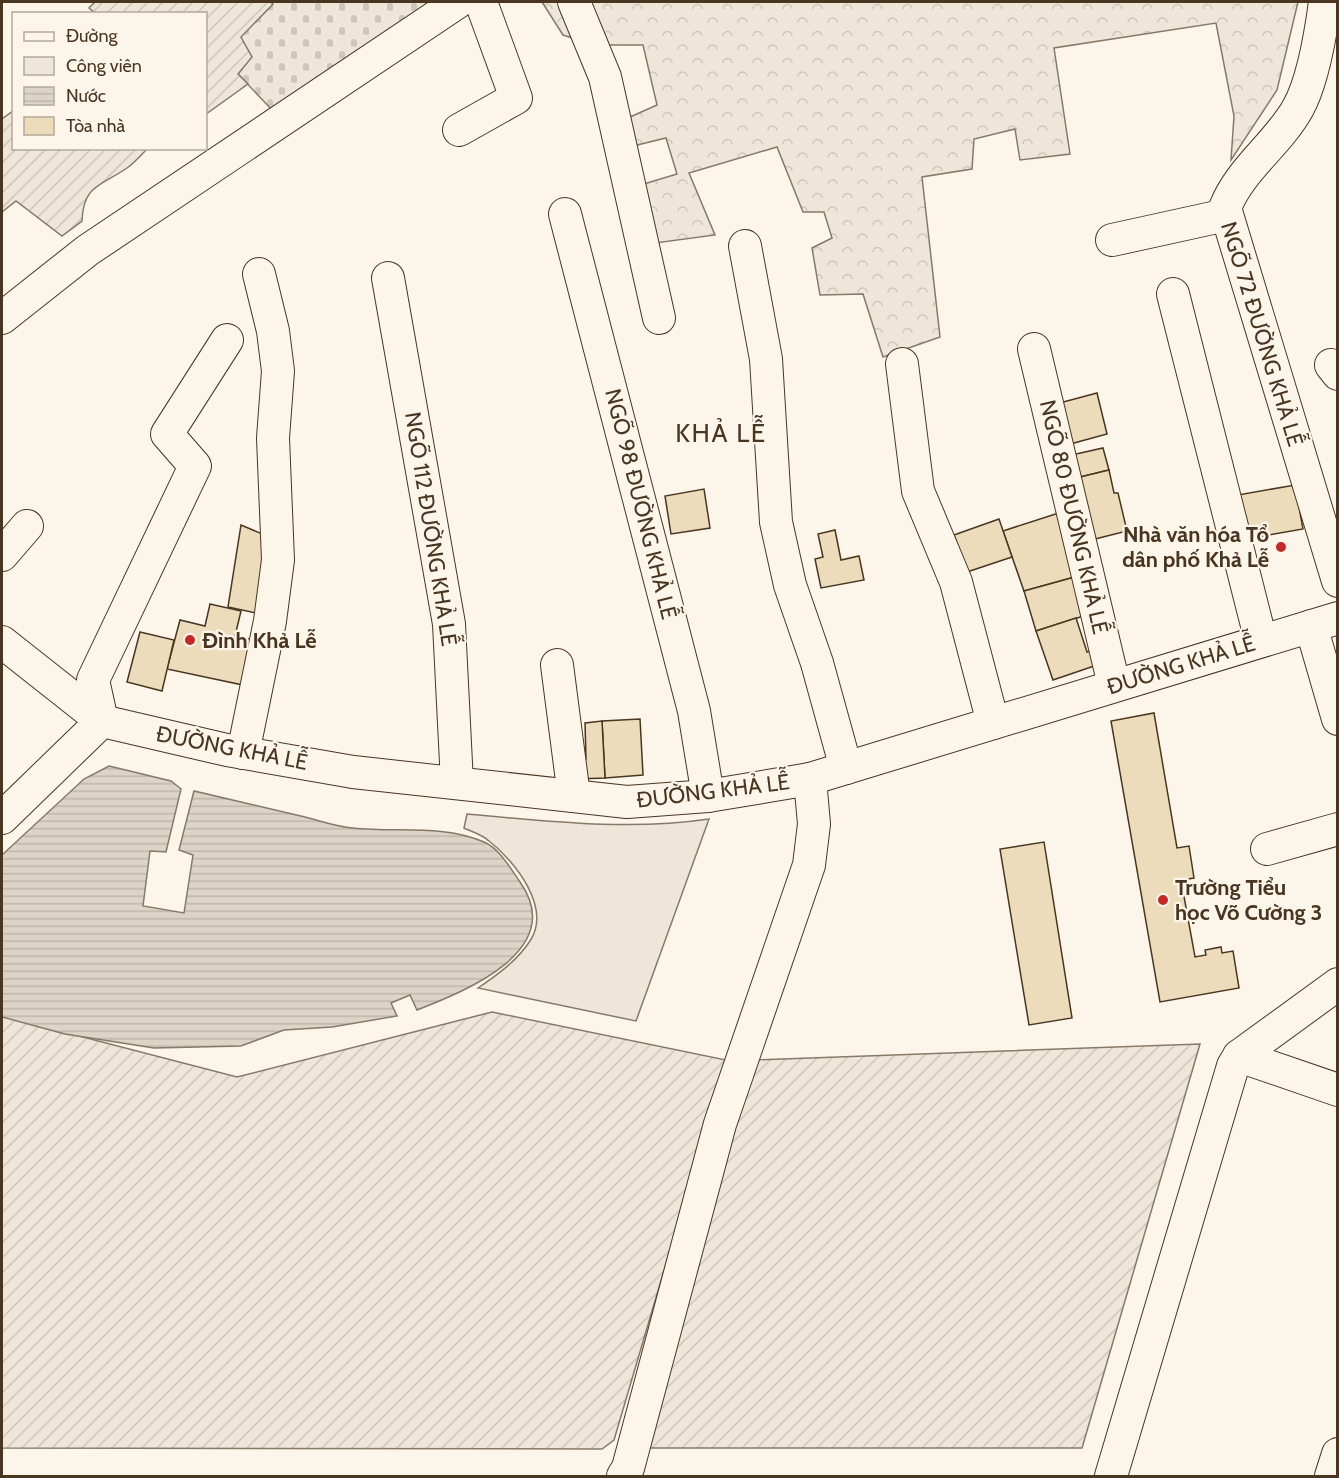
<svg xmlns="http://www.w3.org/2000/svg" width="1339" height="1478" font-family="Cabin,sans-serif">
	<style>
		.green { fill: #ede6d9; stroke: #887966; stroke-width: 1.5 }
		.forest { fill: url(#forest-crowns); stroke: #887966; stroke-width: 1.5 }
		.cemetery { fill: url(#cemetery-stones); stroke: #887966; stroke-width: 1.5 }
		.garden { fill: url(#garden-furrows); stroke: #887966; stroke-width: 1.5 }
		.water { fill: url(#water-rules); stroke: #887966; stroke-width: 1.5 }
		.building { fill: #ecdcbc; stroke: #4a3520; stroke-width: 1.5 }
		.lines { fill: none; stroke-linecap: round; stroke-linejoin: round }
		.minor-casing { stroke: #4a3520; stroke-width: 34 }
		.minor { stroke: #fbf6e9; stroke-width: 32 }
		.poi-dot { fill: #c62828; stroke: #fbf6e9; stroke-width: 2 }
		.labels { text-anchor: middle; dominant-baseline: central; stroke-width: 4.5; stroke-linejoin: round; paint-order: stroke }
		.street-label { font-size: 22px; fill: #4a3520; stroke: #fbf6e9 }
		.poi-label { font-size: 22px; font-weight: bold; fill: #4a3520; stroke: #fbf6e9; text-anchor: start }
		.quarter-label { font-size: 26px; letter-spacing: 1.5px; fill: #4a3520; stroke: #fbf6e9 }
	</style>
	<defs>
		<pattern id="forest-crowns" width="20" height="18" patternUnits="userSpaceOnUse" patternTransform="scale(1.5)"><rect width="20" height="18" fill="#ede6d9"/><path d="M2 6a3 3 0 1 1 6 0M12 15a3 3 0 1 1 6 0" fill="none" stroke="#cdc6ba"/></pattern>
		<pattern id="cemetery-stones" width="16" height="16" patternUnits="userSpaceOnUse" patternTransform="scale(1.5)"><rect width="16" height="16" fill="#ede6d9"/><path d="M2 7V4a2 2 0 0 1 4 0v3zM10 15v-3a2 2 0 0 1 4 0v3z" fill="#cdc6ba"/></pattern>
		<pattern id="garden-furrows" width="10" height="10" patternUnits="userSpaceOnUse" patternTransform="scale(1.5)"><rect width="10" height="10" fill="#ede6d9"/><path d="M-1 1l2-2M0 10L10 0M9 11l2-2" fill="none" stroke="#cdc6ba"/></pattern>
		<pattern id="water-rules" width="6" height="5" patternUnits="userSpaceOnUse" patternTransform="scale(1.5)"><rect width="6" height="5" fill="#dcd4c6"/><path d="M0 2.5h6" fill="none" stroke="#beb7aa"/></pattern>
	</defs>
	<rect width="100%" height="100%" fill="#fbf6e9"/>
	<path class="green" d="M 467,814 C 547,821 628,831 709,819 L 636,1021 L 478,988 C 497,975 517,961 530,941 C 552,908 515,861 489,841 C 483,835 473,832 464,828 Z"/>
	<polygon class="forest" points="542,2 1298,2 1277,90 1231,160 1234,116 1216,23 1054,48 1070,154 1020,160 1015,129 974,139 972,169 922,177 940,337 883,357 863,294 820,295 812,248 832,238 824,212 803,212 777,147 689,173 715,235 648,244 637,186 677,174 666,138 633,146 630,117 657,105 643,45 595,45 563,35"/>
	<polygon class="cemetery" points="270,2 435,2 274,112 238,74 251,57 240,37 272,4"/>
	<g class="garden">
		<polygon points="95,2 270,2 273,4 241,37 252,57 238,74 248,84 206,114 206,14 95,13 89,8"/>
		<path d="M 13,111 L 14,148 L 147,149 C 141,155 134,163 127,168 C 101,186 83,185 82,221 L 62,236 L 16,201 L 2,212 L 2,119 Z"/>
		<polygon points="492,1012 726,1060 614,1440 602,1449 2,1448 2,1016 237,1077"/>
		<polygon points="1200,1044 1082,1448 642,1448 752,1060"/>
	</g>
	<path class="water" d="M 109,766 L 171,781 L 181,789 L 166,852 L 150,851 L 143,906 L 184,913 L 193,855 L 179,850 L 194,791 C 231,800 268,808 305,817 C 321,821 337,827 353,828 C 397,833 441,824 484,842 C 499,848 511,869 520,882 C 568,950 466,991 417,1010 L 410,995 L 391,1003 L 397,1016 L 332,1027 L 284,1030 L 241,1046 L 154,1048 L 65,1034 L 2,1017 L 2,855 L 84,779 Z"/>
	<g class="building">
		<polygon points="1097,393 1107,434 1063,446 1052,405"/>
		<polygon points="1103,448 1109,470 1072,479 1067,456"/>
		<polygon points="1109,470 1114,493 1118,493 1127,531 1087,541 1072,479"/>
		<polygon points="1295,485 1303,529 1240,540 1232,496"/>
		<polygon points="704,489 710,528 671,534 665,496"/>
		<polygon points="1065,511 1082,575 1024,591 1003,531"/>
		<polygon points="999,519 1012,557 967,572 954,535"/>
		<polygon points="241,525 267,536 266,615 228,607"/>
		<polygon points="835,530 841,560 859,556 864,580 821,588 815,559 823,557 818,534"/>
		<polygon points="1082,575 1093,613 1036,631 1024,591"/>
		<polygon points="210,604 241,611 235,636 254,640 243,685 167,669 180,620 205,626"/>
		<polygon points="1076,618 1087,652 1095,649 1100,664 1053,680 1036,631"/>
		<polygon points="140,632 174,640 162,691 127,682"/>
		<polygon points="1154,713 1177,848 1189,846 1194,878 1181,880 1195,957 1206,955 1205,950 1221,947 1222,953 1233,951 1239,988 1160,1002 1111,721"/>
		<polygon points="640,719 643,775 605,778 602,721"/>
		<polygon points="602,721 605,778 577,779 576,760 586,759 585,723"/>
		<polygon points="1044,842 1072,1018 1029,1025 1000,849"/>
	</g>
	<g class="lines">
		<g class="minor-casing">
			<g id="minor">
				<polyline points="574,2 605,77 659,318"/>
				<path d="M 1325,2 C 1321,32 1313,81 1298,108 C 1278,144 1240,169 1225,208 L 1338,581"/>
				<polyline points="459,130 516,98 481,2"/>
				<polyline points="565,214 694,711 708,796"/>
				<polyline points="1112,240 1226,215"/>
				<polyline points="745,246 766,359 776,522 790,585 817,663 846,768"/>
				<polyline points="388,278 449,624 457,783"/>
				<polyline points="1173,294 1261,641"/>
				<polyline points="2,318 88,250 458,2"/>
				<polyline points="1034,349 1114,685"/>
				<polyline points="902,364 918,491 956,582 993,723"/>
				<polyline points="1331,365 1338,374"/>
				<polyline points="2,555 27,526"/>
				<polyline points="1311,626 1338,719"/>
				<polyline points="2,642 102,721"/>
				<polyline points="557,665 574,796"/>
				<polyline points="102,721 93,680 195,466 167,434 227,340"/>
				<polyline points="243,753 270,621 278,560 273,438 278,371 273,331 259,274"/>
				<polyline points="2,818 102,721 227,750 353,772 627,802 708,796 810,779 1338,618"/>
				<polyline points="1267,849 1338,829"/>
				<polyline points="1239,1056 1338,1090"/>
				<polyline points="623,1476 628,1468 720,1124 809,865 814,824 810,779"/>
				<polyline points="1111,1476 1233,1066 1239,1056 1338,984"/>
				<polyline points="1331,1476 1338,1454"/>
			</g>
		</g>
		<use href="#minor" class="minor"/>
	</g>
	<g class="poi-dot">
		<circle cx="1281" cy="547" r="6"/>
		<circle cx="190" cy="640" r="6"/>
		<circle cx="1163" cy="900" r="6"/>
	</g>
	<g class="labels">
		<g class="street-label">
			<text transform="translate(1262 334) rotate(73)">NGÕ 72 ĐƯỜNG KHẢ LỄ</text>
			<text transform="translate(641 504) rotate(76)">NGÕ 98 ĐƯỜNG KHẢ LỄ</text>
			<text transform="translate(1074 517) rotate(77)">NGÕ 80 ĐƯỜNG KHẢ LỄ</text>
			<text transform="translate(431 529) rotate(81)">NGÕ 112 ĐƯỜNG KHẢ LỄ</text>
			<text transform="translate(1181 665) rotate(-17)">ĐƯỜNG KHẢ LỄ</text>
			<text transform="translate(232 748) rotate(11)">ĐƯỜNG KHẢ LỄ</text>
			<text transform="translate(713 791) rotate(-7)">ĐƯỜNG KHẢ LỄ</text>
		</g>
		<g class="poi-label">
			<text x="1269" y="534" text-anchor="end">Nhà văn hóa Tổ<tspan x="1269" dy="25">dân phố Khả Lễ</tspan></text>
			<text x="202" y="640">Đình Khả Lễ</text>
			<text x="1175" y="887">Trường Tiểu<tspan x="1175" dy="25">học Võ Cường 3</tspan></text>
		</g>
		<g class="quarter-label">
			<text x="721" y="433">KHẢ LỄ</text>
		</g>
	</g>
	<rect width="1339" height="1478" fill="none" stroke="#4a3520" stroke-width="6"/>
	<rect x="12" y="12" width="195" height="138" fill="#fbf6e9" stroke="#b4a999" stroke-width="1.5"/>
	<rect x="24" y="32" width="30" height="9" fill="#fbf6e9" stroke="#b4a999" stroke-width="1.5"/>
	<text x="66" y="42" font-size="18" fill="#4a3520">Đường</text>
	<rect x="24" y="57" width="30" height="18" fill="#ede6d9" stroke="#b4a999" stroke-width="1.5"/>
	<text x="66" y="72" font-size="18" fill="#4a3520">Công viên</text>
	<rect x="24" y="87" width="30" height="18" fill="url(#water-rules)" stroke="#b4a999" stroke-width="1.5"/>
	<text x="66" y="102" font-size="18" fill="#4a3520">Nước</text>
	<rect x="24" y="117" width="30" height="18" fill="#ecdcbc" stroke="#b4a999" stroke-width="1.5"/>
	<text x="66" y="132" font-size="18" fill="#4a3520">Tòa nhà</text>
</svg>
